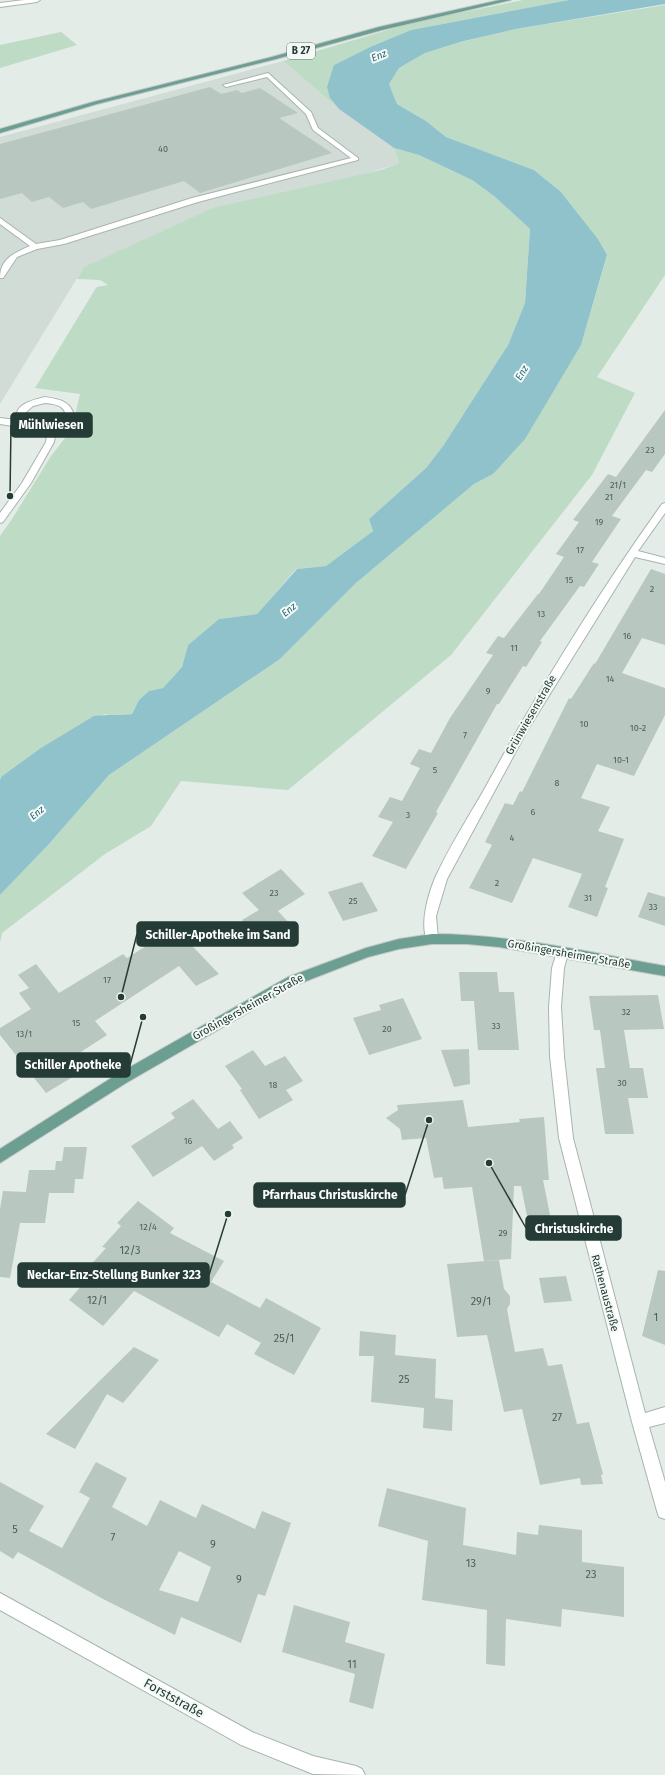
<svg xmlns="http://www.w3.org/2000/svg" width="665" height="1775" font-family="'Fira Sans',sans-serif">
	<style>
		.built { fill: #d2dcd7 }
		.green { fill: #bedbc6 }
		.water { fill: #90c2cc }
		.building { fill: #b9c7c1; fill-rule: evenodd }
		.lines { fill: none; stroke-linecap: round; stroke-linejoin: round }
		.minor-casing { stroke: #a7b4af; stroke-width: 2 }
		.major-casing { stroke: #c2c8c7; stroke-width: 2 }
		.minor { fill: #fff; fill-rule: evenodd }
		.major { fill: #6c9e91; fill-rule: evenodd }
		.labels { text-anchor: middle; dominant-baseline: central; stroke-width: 4; stroke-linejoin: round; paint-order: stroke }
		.number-label { font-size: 9px; fill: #4a5f59 }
		.shield { fill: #f4f9f6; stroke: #637570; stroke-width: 1 }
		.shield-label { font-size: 10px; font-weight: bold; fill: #253c36 }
		.far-water-label { font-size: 10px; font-style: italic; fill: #236573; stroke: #f4f9f6 }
		.street-label { font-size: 11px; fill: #253c36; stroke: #f4f9f6 }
		.near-number-label { font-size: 11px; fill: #4a5f59 }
		.near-street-label { font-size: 13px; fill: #253c36; stroke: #f4f9f6 }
		.leader { fill: none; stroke: #253c36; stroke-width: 1.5 }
		.callout-dot { fill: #253c36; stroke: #f4f9f6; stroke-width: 1.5 }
		.callout { fill: #253c36; stroke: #253c36; stroke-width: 1.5 }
		.callout-label { font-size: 12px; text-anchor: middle; font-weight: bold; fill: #fff }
	</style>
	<rect width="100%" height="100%" fill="#e4ece8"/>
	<polygon class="built" points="283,61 339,109 394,148 399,163 84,267 0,404 0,137"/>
	<g class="green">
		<polygon points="523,0 569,0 411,30 370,47 334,65 330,98 339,109 283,61 415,22"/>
		<polygon points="665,5 665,275 597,377 635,393 592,475 451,655 288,790 181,781 151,826 105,854 2,933 0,943 0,895 49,844 109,775 280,659 356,583 474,484 493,474 581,345 607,256 598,239 561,192 534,170 446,137 426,121 397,104 389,84 399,68 425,53 465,41 516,29"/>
		<polygon points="61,32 77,45 0,68 0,45"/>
		<polygon points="394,148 419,155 472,180 494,196 530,229 525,303 508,345 443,446 426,468 369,519 373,531 326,566 296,569 257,614 219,619 188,645 182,667 163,688 149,691 139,700 132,714 116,716 104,714 1,777 0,779 0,536 12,519 51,456 72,429 80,394 35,388 96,288 97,287 108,285 100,280 77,279 84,267 213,208 381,170 399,163"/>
	</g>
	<path class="water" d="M 569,0 L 665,0 L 665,4 L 516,29 L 464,41 L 425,53 L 399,68 L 389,84 L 397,104 L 426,121 L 446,137 L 534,170 L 561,192 L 598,239 L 607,255 L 581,345 L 525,439 L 493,474 L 474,484 L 356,583 L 280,659 L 109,775 L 49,844 L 0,895 L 0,780 L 1,777 L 41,748 L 94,716 C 107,714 119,716 132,714 L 139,700 L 149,691 L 163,688 L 182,667 L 188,645 L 219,619 L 257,614 L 297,569 L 326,566 L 373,531 L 369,519 L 426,468 L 443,446 L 508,345 L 525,303 L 530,229 L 494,196 L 472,180 L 419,155 L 394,148 L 339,109 L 330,98 L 327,87 L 334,65 L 370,47 L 411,30 Z"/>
	<g class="building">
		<polygon points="210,87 221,94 237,90 242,93 260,88 298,113 279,118 332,153 200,193 184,181 91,209 83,202 63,208 49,197 32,202 22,193 0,199 0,144"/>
		<polygon points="665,410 665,454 652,472 646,470 612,516 621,519 592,562 599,564 584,587 580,586 540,641 542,642 526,667 523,666 499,704 497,704 436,812 438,813 406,869 372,856 393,822 378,817 390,797 402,801 420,768 410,764 419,749 431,753 450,718 493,655 486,653 498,636 504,638 538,594 539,594 564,557 556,554 579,522 573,520 608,474 616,477"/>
		<polygon points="651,569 665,574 665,645 642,638 622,673 665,688 665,715 634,776 597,764 581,798 610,807 598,831 624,839 605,887 608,888 597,917 568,907 582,874 533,858 512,903 469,888 492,845 485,842 505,803 513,805 520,791 522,792 569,698 571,699 594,663 595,664"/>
		<polygon points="281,869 305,894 278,911 292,926 264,943 242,920 259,910 242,893"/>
		<polygon points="362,882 378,911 343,921 328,892"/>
		<polygon points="648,892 665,897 665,926 638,917"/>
		<polygon points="175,928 219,974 196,986 179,966 95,1021 107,1035 70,1059 81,1072 46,1093 0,1035 0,1028 31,1009 19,993 29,988 18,975 36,964 59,993 123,954 127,958"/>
		<polygon points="459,972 497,972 499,992 514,992 519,1050 478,1050 474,1001 461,1001"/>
		<polygon points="658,995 664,1029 624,1030 630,1068 643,1068 648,1098 628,1098 634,1134 605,1134 596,1068 605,1068 600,1030 594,1030 589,996"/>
		<polygon points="403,998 422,1039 369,1055 353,1018 381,1010 379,1005"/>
		<polygon points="469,1049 470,1084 454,1087 441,1050"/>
		<polygon points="253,1050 265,1066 285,1056 303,1081 286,1090 293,1100 259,1119 240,1090 242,1089 225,1066"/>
		<polygon points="193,1099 218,1129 230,1121 243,1138 232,1145 234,1148 214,1161 202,1146 153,1177 131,1146 175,1118 171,1113"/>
		<polygon points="463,1100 468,1127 520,1122 519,1119 544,1117 549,1180 543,1180 551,1220 528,1221 521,1186 514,1186 511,1259 484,1261 472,1187 444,1189 442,1177 434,1178 426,1138 402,1140 400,1129 386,1118 398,1110 397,1105"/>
		<polygon points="64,1147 87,1147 83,1179 75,1179 74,1193 49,1193 45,1223 20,1223 10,1278 0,1277 0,1209 3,1191 26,1192 29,1170 55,1170 56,1161 62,1161"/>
		<polygon points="138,1201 174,1228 170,1233 224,1261 211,1282 260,1308 266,1298 321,1328 294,1375 254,1354 261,1343 227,1324 219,1337 134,1291 103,1326 69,1300 91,1275 86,1270 106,1248 102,1247 121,1226 117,1223"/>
		<polygon points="499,1260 504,1289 510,1296 510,1304 507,1309 515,1352 543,1348 548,1366 562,1364 577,1424 589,1422 603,1474 601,1475 603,1484 581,1485 580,1478 540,1485 522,1409 504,1412 487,1335 457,1337 447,1264"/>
		<polygon points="658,1270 665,1271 665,1345 642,1336"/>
		<polygon points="566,1276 572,1301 544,1303 539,1278"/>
		<polygon points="360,1331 396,1335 395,1355 436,1359 435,1398 453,1400 452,1431 423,1428 424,1408 371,1402 374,1356 359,1356"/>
		<polygon points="134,1347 159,1360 123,1403 107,1394 75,1449 46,1434"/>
		<path d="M 96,1462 L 127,1478 L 112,1507 L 147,1526 L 160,1500 L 196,1518 L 202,1504 L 255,1529 L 262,1511 L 291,1523 L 265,1596 L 258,1594 L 241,1643 L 181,1617 L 175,1635 L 105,1600 L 18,1552 L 13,1559 L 0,1551 L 0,1482 L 44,1506 L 29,1531 L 62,1548 L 90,1498 L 79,1492 ZM 179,1551 L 211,1567 L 198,1602 L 159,1590 Z"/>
		<polygon points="387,1488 466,1508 463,1545 516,1555 517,1532 538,1535 539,1525 582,1530 582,1562 624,1567 624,1617 562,1609 561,1627 506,1619 505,1666 486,1664 487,1610 422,1600 428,1541 378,1526"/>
		<polygon points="294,1605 350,1622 345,1642 385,1654 373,1709 349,1702 355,1674 282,1652"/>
	</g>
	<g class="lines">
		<g class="minor-casing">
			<g id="minor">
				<polygon points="24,0 40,0 37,2 0,7 0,3"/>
				<path d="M 268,73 L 311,112 L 318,128 L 358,158 L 358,160 L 198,202 L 64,244 L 37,249 L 17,257 L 3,278 L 0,278 C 0,259 14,253 30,246 L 0,224 L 0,218 L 36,244 L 60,240 L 192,198 L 351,158 L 313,130 L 306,114 L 267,77 L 226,87 L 223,85 Z"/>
				<path d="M 45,397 C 57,399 68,400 73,412 C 70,422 63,427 52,430 L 55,435 L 54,442 L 31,483 L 3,522 L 0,523 L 0,513 L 22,483 L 46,442 L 47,435 L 44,431 L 0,424 L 0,418 L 17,420 C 13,404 33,400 45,397 ZM 45,403 C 53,404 61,404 65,412 C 59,426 38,431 26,421 L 25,413 L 33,406 Z"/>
				<path d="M 665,503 L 665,513 L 638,551 L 665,558 L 665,564 L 635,557 L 527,731 L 447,879 L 436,916 L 438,939 L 436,942 L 432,944 L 428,942 C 419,926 428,895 435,878 C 449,847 468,818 485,788 C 538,691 597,595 662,504 Z"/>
				<polygon points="562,948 566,949 568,953 564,968 561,1007 564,1056 573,1138 645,1413 665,1407 665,1423 649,1427 665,1482 665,1519 659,1517 657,1511 632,1422 559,1138 550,1056 549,1007 552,968 558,949"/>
				<polygon points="0,1593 252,1732 313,1756 356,1766 362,1769 365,1775 313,1774 241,1745 0,1610"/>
			</g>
		</g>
		<g class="major-casing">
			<g id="major">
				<polygon points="500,0 511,0 382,30 276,59 97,104 0,133 0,129 93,102 272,57 379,27"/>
				<path d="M 432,934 C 511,934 588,952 665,966 L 665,976 L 499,947 L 467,944 L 432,944 L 399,949 L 368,957 L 296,985 L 126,1083 L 0,1163 L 0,1149 L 116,1075 L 288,977 L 366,948 L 399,939 Z"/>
			</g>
		</g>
		<use href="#minor" class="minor"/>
		<use href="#major" class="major"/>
	</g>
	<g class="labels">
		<g class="number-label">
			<text x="163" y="149">40</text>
			<text x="650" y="450">23</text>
			<text x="618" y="485">21/1</text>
			<text x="609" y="497">21</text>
			<text x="599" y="522">19</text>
			<text x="580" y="550">17</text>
			<text x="569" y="580">15</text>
			<text x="652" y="589">2</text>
			<text x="541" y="614">13</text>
			<text x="627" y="636">16</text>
			<text x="514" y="648">11</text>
			<text x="610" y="679">14</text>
			<text x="488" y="691">9</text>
			<text x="584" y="724">10</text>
			<text x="638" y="728">10-2</text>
			<text x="465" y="735">7</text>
			<text x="621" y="760">10-1</text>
			<text x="435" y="770">5</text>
			<text x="557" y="783">8</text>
			<text x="533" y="812">6</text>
			<text x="408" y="815">3</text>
			<text x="512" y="838">4</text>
			<text x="497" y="883">2</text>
			<text x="274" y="893">23</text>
			<text x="588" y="898">31</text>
			<text x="353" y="901">25</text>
			<text x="653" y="907">33</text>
			<text x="107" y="980">17</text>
			<text x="626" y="1012">32</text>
			<text x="76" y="1023">15</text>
			<text x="496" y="1026">33</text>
			<text x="387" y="1029">20</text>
			<text x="24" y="1034">13/1</text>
			<text x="622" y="1083">30</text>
			<text x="273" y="1085">18</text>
			<text x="188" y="1141">16</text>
			<text x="148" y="1227">12/4</text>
			<text x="503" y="1233">29</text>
		</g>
		<rect class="shield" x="287" y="43" width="28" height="16" rx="3"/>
		<g class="shield-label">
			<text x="301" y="51">B 27</text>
		</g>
		<g class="far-water-label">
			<text transform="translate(379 56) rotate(-23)">Enz</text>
			<text transform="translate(522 373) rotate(-58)">Enz</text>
			<text transform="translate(289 610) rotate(-39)">Enz</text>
			<text transform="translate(37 813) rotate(-39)">Enz</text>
		</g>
		<g class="street-label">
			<text transform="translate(531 715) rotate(-60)">Grünwiesenstraße</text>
			<text transform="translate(569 954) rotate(10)">Großingersheimer Straße</text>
			<text transform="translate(248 1007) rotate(-29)">Großingersheimer Straße</text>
			<text transform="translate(605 1293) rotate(75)">Rathenaustraße</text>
		</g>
		<g class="near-number-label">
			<text x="130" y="1250">12/3</text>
			<text x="97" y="1300">12/1</text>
			<text x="481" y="1301">29/1</text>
			<text x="656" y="1317">1</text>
			<text x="284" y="1338">25/1</text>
			<text x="404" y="1379">25</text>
			<text x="557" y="1417">27</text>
			<text x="15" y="1529">5</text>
			<text x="113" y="1537">7</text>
			<text x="213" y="1544">9</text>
			<text x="471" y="1563">13</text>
			<text x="591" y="1574">23</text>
			<text x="239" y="1579">9</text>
			<text x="352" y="1664">11</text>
		</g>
		<g class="near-street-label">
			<text transform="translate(174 1698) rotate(29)">Forststraße</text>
		</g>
	</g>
	<path class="leader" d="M10 496L11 425M121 997L137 934M143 1017L130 1065M429 1120L405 1195M489 1163L526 1228M228 1214L209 1275"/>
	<g class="callout-dot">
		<circle cx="10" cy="496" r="4"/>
		<circle cx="121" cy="997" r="4"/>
		<circle cx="143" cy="1017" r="4"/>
		<circle cx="429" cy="1120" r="4"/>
		<circle cx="489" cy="1163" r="4"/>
		<circle cx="228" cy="1214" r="4"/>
	</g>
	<g class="callout">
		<rect x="11" y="413" width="81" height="24" rx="4"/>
		<rect x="137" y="922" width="161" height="24" rx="4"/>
		<rect x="17" y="1053" width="113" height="24" rx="4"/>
		<rect x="254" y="1183" width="151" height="24" rx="4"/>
		<rect x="526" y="1216" width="95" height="24" rx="4"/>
		<rect x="18" y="1263" width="191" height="24" rx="4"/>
	</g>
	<g class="callout-label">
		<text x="51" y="429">Mühlwiesen</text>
		<text x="218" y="939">Schiller-Apotheke im Sand</text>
		<text x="73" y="1069">Schiller Apotheke</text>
		<text x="330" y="1199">Pfarrhaus Christuskirche</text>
		<text x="574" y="1233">Christuskirche</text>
		<text x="114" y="1279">Neckar-Enz-Stellung Bunker 323</text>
	</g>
</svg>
